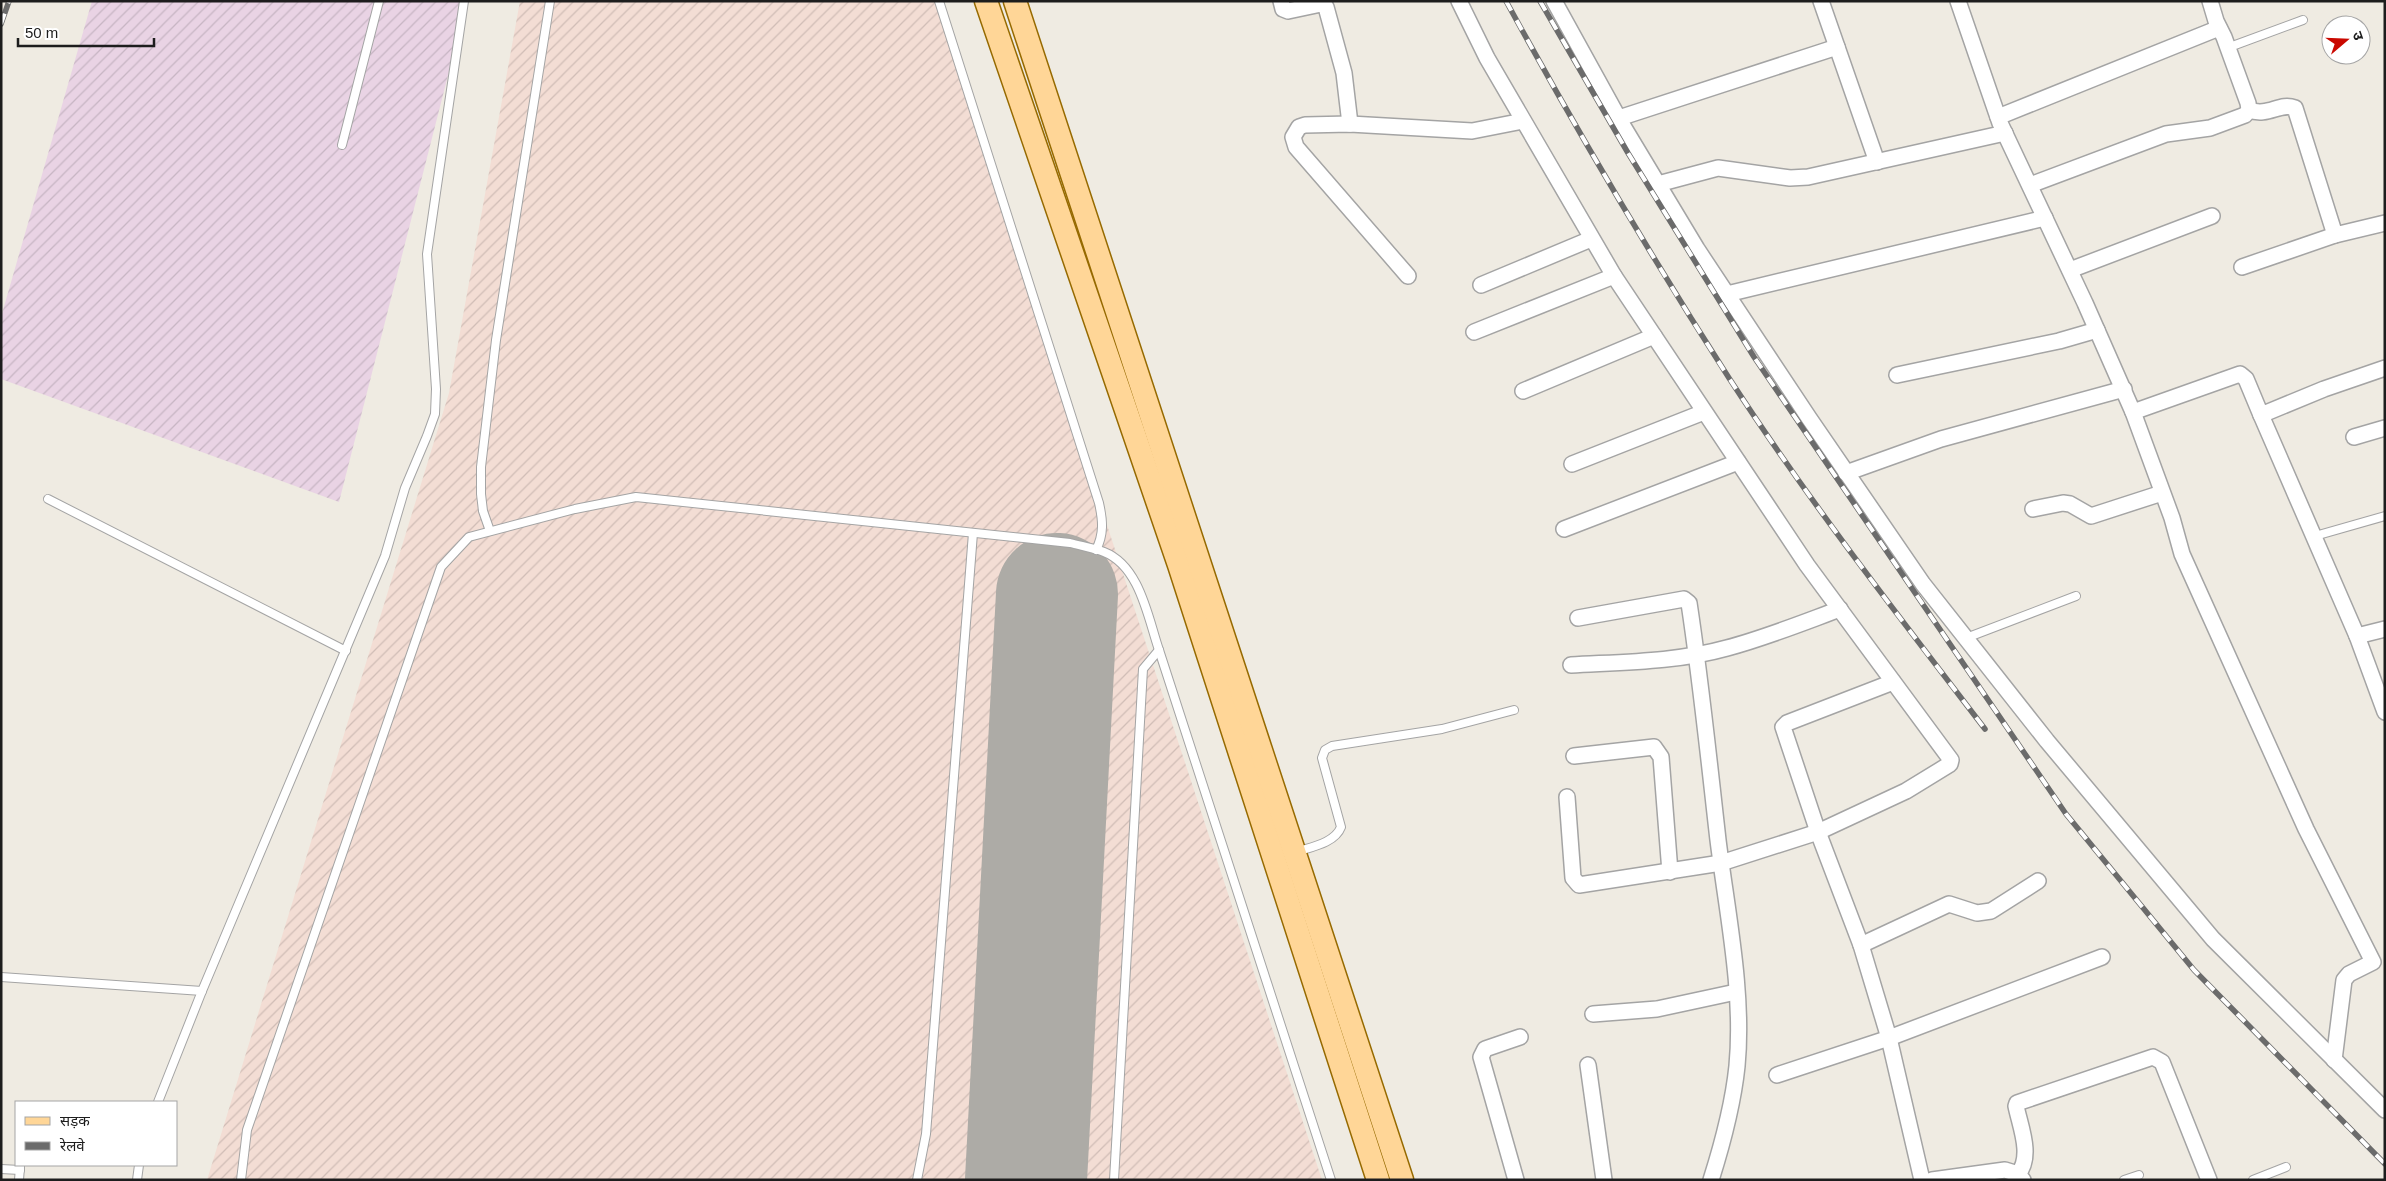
<svg xmlns="http://www.w3.org/2000/svg" width="2386" height="1181" font-family="Helvetica,'Noto Sans Devanagari',sans-serif">
	<style>
		.industrial { fill: url(#industrial-furrows) }
		.military { fill: url(#military-furrows) }
		.lines { fill: none; stroke-linecap: round; stroke-linejoin: round }
		.runway { stroke: #adaba6; stroke-width: 122 }
		.lane-casing { stroke: #a4a4a4; stroke-width: 10 }
		.street-casing { stroke: #a4a4a4; stroke-width: 18 }
		.primary-casing { stroke: #966a00; stroke-width: 25 }
		.lane { stroke: #fff; stroke-width: 8 }
		.street { stroke: #fff; stroke-width: 15 }
		.primary { stroke: #ffd697; stroke-width: 22 }
		.rail-casing { stroke: #6b6b6b; stroke-width: 5.5 }
		.rail { stroke: #fff; stroke-width: 4; stroke-dasharray: 11; stroke-linecap: butt }
	</style>
	<defs>
		<pattern id="industrial-furrows" width="10" height="10" patternUnits="userSpaceOnUse" patternTransform="scale(1.25)"><rect width="10" height="10" fill="#e9d3e4"/><path d="M-1 1l2-2M0 10L10 0M9 11l2-2" fill="none" stroke="#c7b5c3"/></pattern>
		<pattern id="military-furrows" width="10" height="10" patternUnits="userSpaceOnUse" patternTransform="scale(1.25)"><rect width="10" height="10" fill="#f3ddd4"/><path d="M-1 1l2-2M0 10L10 0M9 11l2-2" fill="none" stroke="#d0bdb6"/></pattern>
	</defs>
	<rect width="100%" height="100%" fill="#efebe2"/>
	<polygon class="industrial" points="92,1 467,1 339,502 1,379 1,317"/>
	<polygon class="military" points="520,1 935,1 1322,1180 207,1180 449,393"/>
	<g class="lines">
		<polyline class="runway" points="1026,1180 1057,594"/>
		<g class="lane-casing">
			<g id="lane">
				<path d="M 939,1 L 1099,503 C 1103,521 1104,534 1096,550"/>
				<polyline points="2227,48 2303,20"/>
				<polyline points="342,145 379,1"/>
				<polyline points="48,499 346,651"/>
				<polyline points="490,531 483,511 481,494 481,467 496,340 550,1"/>
				<polyline points="2315,536 2385,516"/>
				<polyline points="1966,638 2076,596"/>
				<path d="M 1296,852 C 1311,847 1335,843 1341,827 L 1322,758 L 1325,750 L 1332,746 L 1442,729 L 1514,710"/>
				<polyline points="1,977 202,991"/>
				<polyline points="158,1102 202,991 385,556 405,488 427,436 435,414 436,389 427,254 464,1"/>
				<polyline points="1,1169 20,1170"/>
				<polyline points="19,1180 20,1167"/>
				<polyline points="137,1180 139,1165"/>
				<path d="M 241,1180 L 247,1130 L 441,567 L 469,537 L 575,509 L 636,497 L 1070,543 C 1081,546 1093,548 1104,552 C 1140,566 1148,618 1159,650 L 1331,1180"/>
				<polyline points="917,1180 926,1134 973,533"/>
				<polyline points="1114,1180 1143,669 1159,650"/>
				<polyline points="2124,1180 2139,1175"/>
				<polyline points="2253,1180 2286,1167"/>
			</g>
		</g>
		<g class="street-casing">
			<g id="street">
				<polyline points="1281,1 1283,9 1288,11 1321,4 1326,7 1344,73 1350,124"/>
				<polyline points="1459,1 1487,58 1614,276 1807,565 1951,760 1950,764 1906,791 1818,832 1721,863 1579,885 1573,878 1567,797"/>
				<polyline points="1554,1 1623,126 1697,249 1809,418 1923,584 2047,741 2213,939 2385,1110"/>
				<polyline points="1821,1 1877,162"/>
				<polyline points="1958,1 2000,123 2085,303 2133,412 2172,518 2182,554 2306,829 2373,962 2349,974 2344,980 2334,1060"/>
				<path d="M 2249,110 C 2269,117 2279,102 2295,108 L 2335,235 L 2385,223"/>
				<polyline points="1998,117 2219,28"/>
				<polyline points="1619,118 1837,47"/>
				<polyline points="1658,184 1718,168 1790,178 1808,177 2005,133"/>
				<polyline points="2030,185 2166,134 2210,128 2245,115 2249,110 2248,103 2224,37 2216,21 2210,1"/>
				<polyline points="2242,267 2335,235"/>
				<polyline points="2070,270 2212,216"/>
				<polyline points="1408,276 1296,147 1293,137 1299,127 1305,125 1350,124 1472,131 1523,121"/>
				<polyline points="1481,285 1591,239"/>
				<polyline points="1727,294 2045,218"/>
				<polyline points="1474,332 1614,276"/>
				<polyline points="1897,375 2059,341 2097,330"/>
				<polyline points="1523,391 1654,336"/>
				<polyline points="2133,412 2240,374 2246,379 2261,415 2324,389 2385,368"/>
				<polyline points="2261,415 2357,636 2385,712"/>
				<polyline points="2354,437 2385,428"/>
				<polyline points="1572,464 1704,412"/>
				<polyline points="1846,473 1941,439 2124,389"/>
				<polyline points="2033,509 2063,503 2070,504 2091,516 2162,493"/>
				<polyline points="1564,529 1738,462"/>
				<path d="M 1578,618 L 1684,599 L 1689,603 C 1701,682 1709,761 1718,840 C 1727,913 1744,992 1737,1066 C 1733,1105 1723,1142 1711,1180"/>
				<polyline points="2357,636 2385,629"/>
				<path d="M 1571,665 C 1623,662 1677,662 1727,648 C 1765,638 1802,623 1840,609"/>
				<polyline points="1893,682 1787,723 1783,727 1818,832 1861,945 1889,1038 1922,1180"/>
				<polyline points="1574,756 1654,747 1661,757 1670,872"/>
				<polyline points="1861,945 1949,904 1977,913 1991,911 2038,881"/>
				<polyline points="1593,1014 1657,1009 1736,992"/>
				<polyline points="1588,1065 1604,1180"/>
				<polyline points="1777,1075 1889,1038 2102,957"/>
				<path d="M 2018,1174 C 2033,1156 2020,1126 2016,1106 L 2017,1103 L 2153,1057 L 2162,1062 L 2209,1180"/>
				<polyline points="1516,1180 1481,1057 1485,1049 1520,1037"/>
				<polyline points="1932,1180 2005,1170 2018,1174 2023,1180"/>
			</g>
		</g>
		<g class="primary-casing">
			<g id="primary">
				<polyline points="986,1 1179,565 1378,1180"/>
				<polyline points="1015,1 1402,1180"/>
			</g>
		</g>
		<use href="#lane" class="lane"/>
		<use href="#street" class="street"/>
		<use href="#primary" class="primary"/>
		<g class="rail-casing">
			<g id="rail">
				<path d="M 1506,1 C 1576,129 1650,255 1729,378 C 1808,500 1897,614 1985,729"/>
				<polyline points="1540,1 1628,153 1754,357 2066,814 2194,970 2385,1164"/>
				<polyline points="1,24 9,1"/>
			</g>
		</g>
		<use href="#rail" class="rail"/>
	</g>
	<rect width="2386" height="1181" fill="none" stroke="#1d1d1d" stroke-width="5"/>
	<rect x="15" y="1101" width="162" height="65" fill="#ffffff" stroke="#a5a5a5"/>
	<rect x="25" y="1117" width="25" height="8" fill="#ffd697" stroke="#a5a5a5"/>
	<text x="60" y="1126" font-size="15" fill="#1d1d1d">सड़क</text>
	<rect x="25" y="1142" width="25" height="8" fill="#6b6b6b" stroke="#a5a5a5"/>
	<text x="60" y="1151" font-size="15" fill="#1d1d1d">रेलवे</text>
	<g transform="translate(2346 40) rotate(71)"><circle r="24" fill="#ffffff" stroke="#a5a5a5"/>
	<path d="M0-4L9 19L0 12L-9 19Z" fill="#ca0800"/>
	<text y="-8" font-size="14" font-weight="bold" text-anchor="middle" fill="#1d1d1d">उ</text>
	</g>
	<path d="M18 38v8h136v-8" fill="none" stroke="#1d1d1d" stroke-width="2.5"/>
	<text x="25" y="38" font-size="15" fill="#1d1d1d" stroke="#ffffff" stroke-width="4" paint-order="stroke">50 m</text>
</svg>
